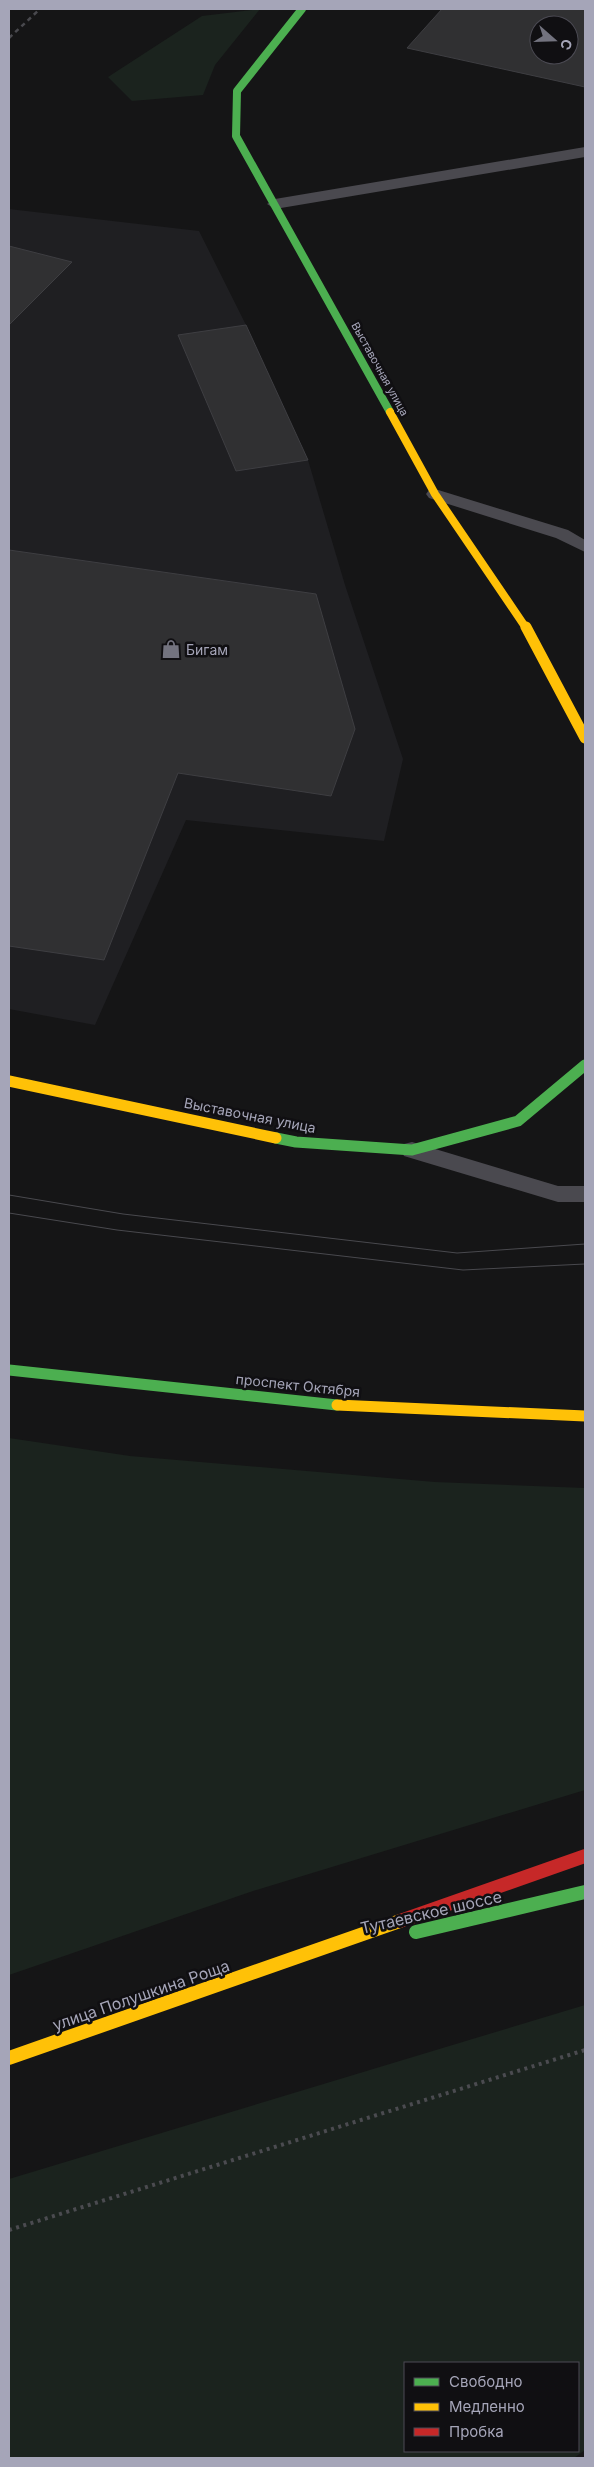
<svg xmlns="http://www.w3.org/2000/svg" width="594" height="2467" font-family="Inter,sans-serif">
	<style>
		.built { fill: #1f1f22 }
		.green { fill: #1b231e; fill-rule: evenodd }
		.building { fill: #303032; stroke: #3e3e42; fill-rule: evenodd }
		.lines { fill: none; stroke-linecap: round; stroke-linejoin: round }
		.path { stroke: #4b4b50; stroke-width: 4; stroke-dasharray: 3 4.5; stroke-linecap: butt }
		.lane { fill: #4a494f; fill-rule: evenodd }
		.fast-far2 { stroke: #4caf50; stroke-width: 8 }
		.fast-far1 { stroke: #4caf50; stroke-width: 11 }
		.fast { stroke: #4caf50; stroke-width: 14 }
		.slow-far2 { stroke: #ffc107; stroke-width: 8 }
		.slow-far1 { stroke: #ffc107; stroke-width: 11 }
		.slow { stroke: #ffc107; stroke-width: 14 }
		.jam { stroke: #c62828; stroke-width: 14 }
		.tram { stroke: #49494e; stroke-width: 1 }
		.rail { stroke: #49494e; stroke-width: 2.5; stroke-dasharray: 4.5 4; stroke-linecap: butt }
		.labels { text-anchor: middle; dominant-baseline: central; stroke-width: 5; stroke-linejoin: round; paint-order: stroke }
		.far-street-label { font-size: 11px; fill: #a5a5b8; stroke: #100f12 }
		.poi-label { font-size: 14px; fill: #a5a5b8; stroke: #100f12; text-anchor: start }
		.street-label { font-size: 14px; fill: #a5a5b8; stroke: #100f12 }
		.near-street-label { font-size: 16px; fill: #a5a5b8; stroke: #100f12 }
	</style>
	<rect width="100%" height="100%" fill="#151516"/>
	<polygon class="built" points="9,209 199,231 246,325 308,460 345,585 403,759 384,841 186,820 95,1025 9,1009"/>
	<g class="green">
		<polygon points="260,9 215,65 203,95 132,101 108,77 202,16"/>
		<polygon points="9,1438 130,1456 435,1482 585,1488 585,1790 253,1891 9,1975"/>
		<path d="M 585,2005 L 585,2450 L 574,2458 L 9,2458 L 9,2179 ZM 405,2363 L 578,2363 L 578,2451 L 405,2451 Z"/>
	</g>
	<g class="building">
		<path d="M 442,9 L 585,9 L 585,87 L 407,48 ZM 539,25 L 569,25 L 569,55 L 539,55 Z"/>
		<polygon points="9,246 72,262 9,325"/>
		<polygon points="246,325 308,460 236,471 178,335"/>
		<polygon points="9,550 316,594 355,729 331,796 178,773 104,960 9,946"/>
	</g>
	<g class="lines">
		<polyline class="path" points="9,2230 585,2050"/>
		<g class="lane">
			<polygon points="585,147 585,157 275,209 267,204 275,199"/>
			<polygon points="435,489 568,530 585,540 585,552 556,538 429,498 426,494 429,490"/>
			<polygon points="412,1142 558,1186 585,1186 585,1202 558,1202 404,1156 401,1150 404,1144"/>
		</g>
		<polyline class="fast-far2" points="302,9 237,91 236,136 390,412"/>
		<g class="fast-far1">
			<polyline points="276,1138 296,1142 412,1150 518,1121 585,1065"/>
			<polyline points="9,1370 337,1405"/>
		</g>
		<polyline class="fast" points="416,1932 585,1892"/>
		<polyline class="slow-far2" points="390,412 435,494 526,628"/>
		<g class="slow-far1">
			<polyline points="526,627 585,738"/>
			<polyline points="9,1081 276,1138"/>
			<polyline points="337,1405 585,1416"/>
		</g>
		<polyline class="slow" points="9,2058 400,1921"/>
		<polyline class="jam" points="400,1921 585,1856"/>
		<g class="tram">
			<polyline points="9,1195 123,1214 457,1253 585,1244"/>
			<polyline points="9,1213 117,1230 463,1270 585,1264"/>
		</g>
		<polyline class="rail" points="9,38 40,9"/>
	</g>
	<defs>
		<g id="shop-bare" transform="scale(1.5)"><path d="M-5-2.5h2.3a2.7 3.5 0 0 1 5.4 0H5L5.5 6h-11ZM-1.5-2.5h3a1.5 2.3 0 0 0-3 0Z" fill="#73737f" stroke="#100f12" stroke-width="2.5" paint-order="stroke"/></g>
	</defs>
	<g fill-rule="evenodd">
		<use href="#shop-bare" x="171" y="649"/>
	</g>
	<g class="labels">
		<g class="far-street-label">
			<text transform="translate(380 369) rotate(61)">Выставочная улица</text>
		</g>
		<g class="poi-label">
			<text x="186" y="649">Бигам</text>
		</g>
		<g class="street-label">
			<text transform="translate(250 1115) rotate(11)">Выставочная улица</text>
			<text transform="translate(298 1385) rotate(6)">проспект Октября</text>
		</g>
		<g class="near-street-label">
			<text transform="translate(431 1912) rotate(-13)">Тутаевское шоссе</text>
			<text transform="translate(141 1995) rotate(-19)">улица Полушкина Роща</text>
		</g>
	</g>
	<rect width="594" height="2467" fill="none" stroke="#a5a5b8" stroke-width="20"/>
	<rect x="404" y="2362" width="175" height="90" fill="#100f12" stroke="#4c4b54"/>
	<rect x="414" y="2378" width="25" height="8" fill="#4caf50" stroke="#4c4b54"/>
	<text x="449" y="2387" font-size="15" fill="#a5a5b8">Свободно</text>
	<rect x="414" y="2403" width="25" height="8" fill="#ffc107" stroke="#4c4b54"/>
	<text x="449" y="2412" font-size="15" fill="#a5a5b8">Медленно</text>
	<rect x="414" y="2428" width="25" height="8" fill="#c62828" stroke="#4c4b54"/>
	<text x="449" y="2437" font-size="15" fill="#a5a5b8">Пробка</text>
	<g transform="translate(554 40) rotate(110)"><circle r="24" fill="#100f12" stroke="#4c4b54"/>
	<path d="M0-4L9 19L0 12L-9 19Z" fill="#73737f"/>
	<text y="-8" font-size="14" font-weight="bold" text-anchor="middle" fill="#a5a5b8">С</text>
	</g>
</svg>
